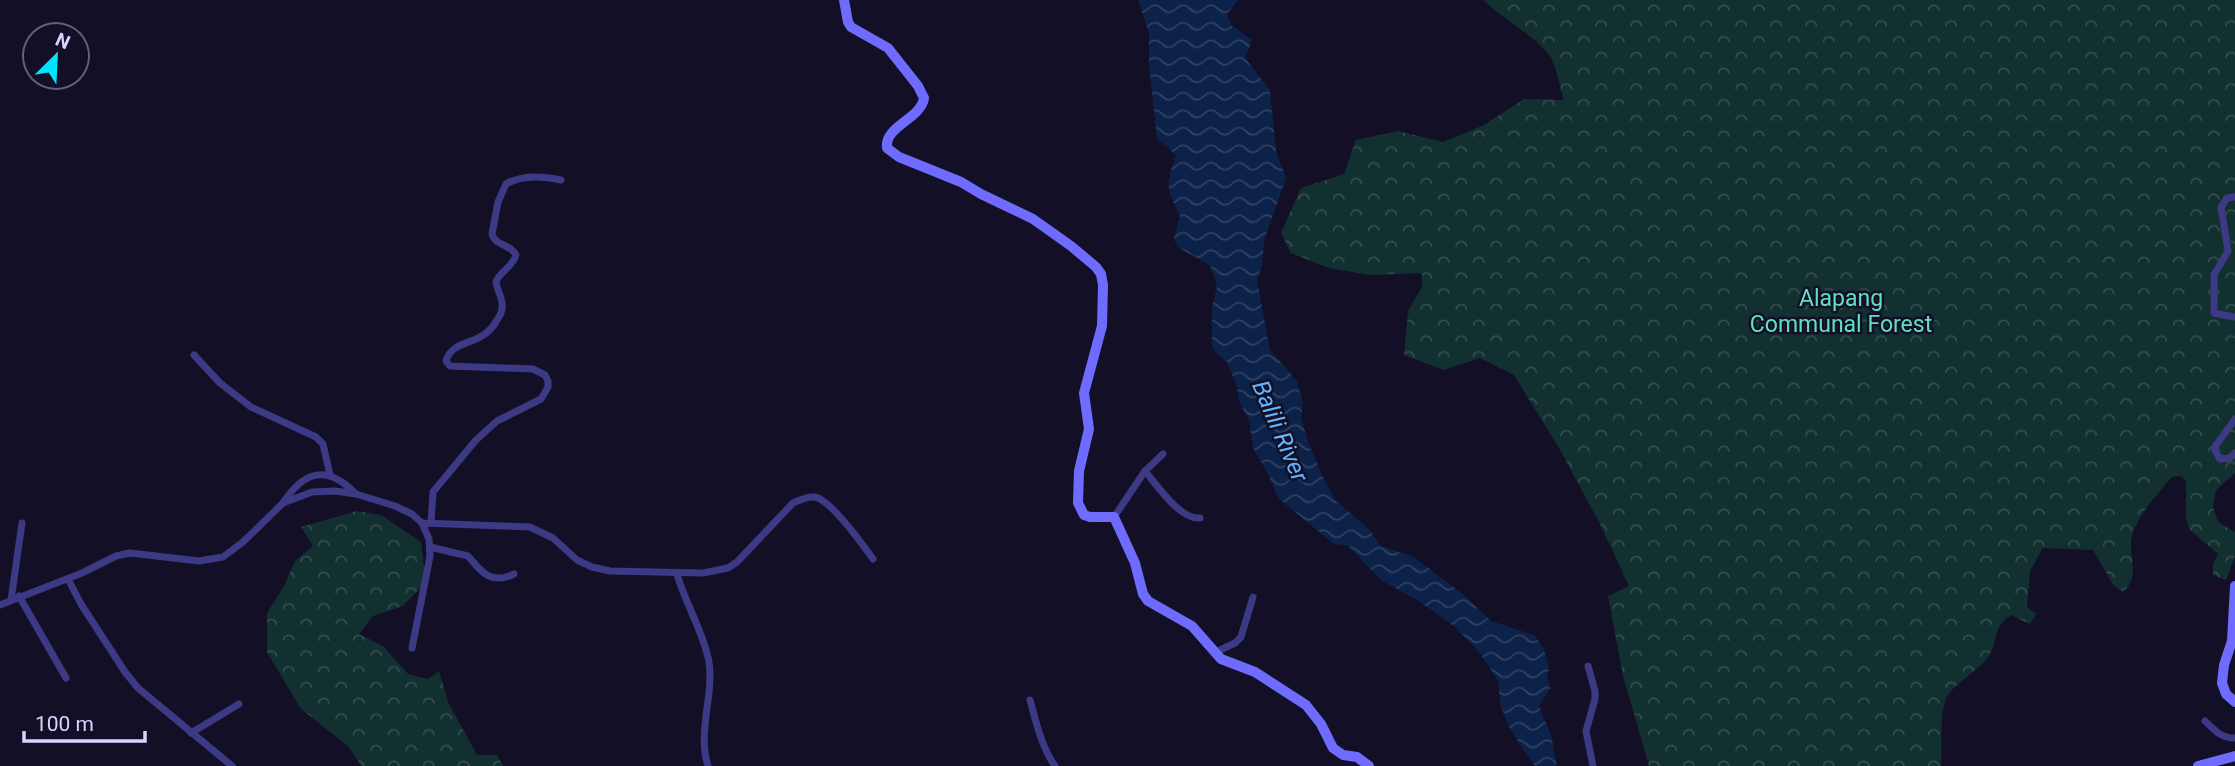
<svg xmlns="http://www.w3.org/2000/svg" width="2235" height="766" font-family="Roboto,sans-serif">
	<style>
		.forest { fill: url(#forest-crowns) }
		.water { fill: url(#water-waves) }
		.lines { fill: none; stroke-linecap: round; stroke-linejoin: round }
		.street { stroke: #3d3a85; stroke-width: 7 }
		.secondary { stroke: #6f6bff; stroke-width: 10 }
		.labels { text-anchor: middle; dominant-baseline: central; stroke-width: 5; stroke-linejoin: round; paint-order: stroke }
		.park-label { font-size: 23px; fill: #5fe0c0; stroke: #130f26 }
		.water-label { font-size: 24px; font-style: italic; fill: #62b6ff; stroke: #130f26 }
	</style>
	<defs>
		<pattern id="forest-crowns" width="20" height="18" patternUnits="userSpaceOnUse" patternTransform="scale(1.75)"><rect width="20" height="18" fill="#12302f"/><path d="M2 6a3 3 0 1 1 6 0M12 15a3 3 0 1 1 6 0" fill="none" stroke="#344d4e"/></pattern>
		<pattern id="water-waves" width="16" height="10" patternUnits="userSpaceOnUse" patternTransform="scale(1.75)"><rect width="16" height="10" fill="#0c2248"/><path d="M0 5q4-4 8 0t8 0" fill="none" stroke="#2f4163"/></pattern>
	</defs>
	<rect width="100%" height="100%" fill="#130f26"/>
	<g class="forest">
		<path d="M 1483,0 L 2235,0 L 2235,473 L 2216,490 L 2213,507 L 2218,522 L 2235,532 L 2235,556 L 2226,580 L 2213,575 L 2213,564 L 2218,554 L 2189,529 L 2186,518 L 2186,481 L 2181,476 L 2172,477 C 2159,492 2137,516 2132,536 C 2127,555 2142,576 2123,592 L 2114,586 L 2093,550 L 2043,548 L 2030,571 L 2027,607 L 2036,614 L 2030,624 L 2011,615 C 1994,626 1998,636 1991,652 C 1982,670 1959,679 1948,695 C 1939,709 1942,748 1941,766 L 1649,766 L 1623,676 L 1608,596 L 1629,586 L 1600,524 L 1559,448 L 1514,375 L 1480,358 L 1443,370 L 1404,355 L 1408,311 L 1422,287 L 1422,273 L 1371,275 L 1329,268 L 1291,253 L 1281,233 L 1301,188 L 1344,174 L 1356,140 L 1398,131 L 1443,142 L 1484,125 L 1524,99 L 1564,100 C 1560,88 1558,74 1553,62 C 1544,41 1501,18 1483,0 Z"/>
		<polygon points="357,511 381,515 421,542 424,567 422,586 403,606 373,616 359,634 383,646 408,674 428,679 439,671 448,702 477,755 497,755 503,766 361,766 349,747 301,709 267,652 267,613 284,586 295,561 313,546 301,527"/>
	</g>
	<path class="water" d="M 1138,0 L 1238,0 L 1227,14 L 1231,25 L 1252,40 L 1245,58 L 1270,90 L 1276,151 L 1286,178 L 1264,241 L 1262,266 L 1257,280 L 1270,350 L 1297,381 L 1303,403 L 1301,418 L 1309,445 L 1323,477 L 1336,501 L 1369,529 L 1381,546 L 1414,557 L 1465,596 L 1491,621 L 1534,635 L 1544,649 L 1549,668 L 1547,677 L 1550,688 L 1539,706 L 1551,735 L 1557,766 L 1535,766 L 1511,731 L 1501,707 L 1498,681 L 1480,653 L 1454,626 L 1417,600 L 1382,581 L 1348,546 L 1334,544 L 1278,498 L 1268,474 L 1253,448 L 1249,421 L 1239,401 L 1237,387 L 1227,362 L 1217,354 L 1212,346 L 1212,309 L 1217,286 L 1210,265 L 1177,247 L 1174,238 L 1180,216 C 1165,186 1166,186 1176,155 L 1157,139 L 1149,66 L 1149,33 Z"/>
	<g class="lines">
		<g class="street">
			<polyline points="2235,197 2227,198 2221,207 2228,251 2214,275 2214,313 2235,317"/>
			<polyline points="194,355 220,383 251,407 316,437 323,444 330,475"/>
			<polyline points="2235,419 2214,448 2220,459 2230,458 2235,453"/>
			<path d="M 1145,471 C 1157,485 1180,520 1200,518"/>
			<path d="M 283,503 C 304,471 326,464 355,493"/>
			<polyline points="1114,517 1145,471 1163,454"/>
			<path d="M 431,523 L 433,492 L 476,440 L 497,421 L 541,399 L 548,387 L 548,381 L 545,375 L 533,369 L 450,366 L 446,361 C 453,337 482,348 497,320 C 500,316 503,310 502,304 C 502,297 497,290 496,282 C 500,271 513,267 516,255 C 511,244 495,246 492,234 L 498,202 L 506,184 C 523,174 543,176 561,180"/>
			<path d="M 430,547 L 468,556 C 481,572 491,585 514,574"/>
			<path d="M 677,574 C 685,603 704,633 709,662 C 714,697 697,731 708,766"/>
			<polyline points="68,579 81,604 125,672 138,688 232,766"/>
			<polyline points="19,596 66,678"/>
			<polyline points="11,600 22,523"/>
			<path d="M 0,605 L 82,573 L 116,556 L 130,553 L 199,561 L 223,557 L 243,542 L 283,503 L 312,492 L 335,491 L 356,494 L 395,506 L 412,514 L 422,523 L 530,527 L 553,538 L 577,560 L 592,567 L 610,571 L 703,573 L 728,568 L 737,562 L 793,503 C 800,500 807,496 815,497 C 831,500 863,545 873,559"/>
			<polyline points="412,648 430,556 429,539 422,523"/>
			<polyline points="1214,653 1235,643 1241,637 1253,597"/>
			<polyline points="1588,666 1595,691 1595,699 1586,731 1593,766"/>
			<path d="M 1030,700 C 1036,722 1042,748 1055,766"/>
			<path d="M 2205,721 C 2215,730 2220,738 2235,738"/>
			<polyline points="191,733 239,704"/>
		</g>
		<g class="secondary">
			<path d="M 844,0 L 848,22 L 851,27 L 888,48 L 918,86 L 924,98 C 921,119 884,126 887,148 L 899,157 L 961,182 L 981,194 L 1033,219 L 1071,246 L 1096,267 L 1101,274 L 1103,285 L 1102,326 L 1084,393 L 1089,429 L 1079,471 L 1078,503 L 1084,515 L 1090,517 L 1114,517 L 1135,563 L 1143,594 L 1148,601 L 1192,626 L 1221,659 L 1255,672 L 1306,705 L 1321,724 L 1333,748 L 1343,755 L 1357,757 L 1369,766"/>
			<polyline points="2235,586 2232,641 2224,665 2222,683 2226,694 2235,702"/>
			<polyline points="2198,766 2235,756"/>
		</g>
	</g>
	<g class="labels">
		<g class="park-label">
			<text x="1841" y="298">Alapang<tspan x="1841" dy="26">Communal Forest</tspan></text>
		</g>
		<g class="water-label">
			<text transform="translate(1280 431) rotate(67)">Balili River</text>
		</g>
	</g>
	<g transform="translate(56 56) rotate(24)"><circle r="33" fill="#130f26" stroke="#625e7d" stroke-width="2"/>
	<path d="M0-5L12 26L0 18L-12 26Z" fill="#00e5ff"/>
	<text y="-10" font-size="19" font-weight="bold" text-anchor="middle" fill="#d9d4ff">N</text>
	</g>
	<path d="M24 731v10h121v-10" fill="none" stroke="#d9d4ff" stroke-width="3.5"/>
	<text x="35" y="731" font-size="21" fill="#d9d4ff" stroke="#130f26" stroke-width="5" paint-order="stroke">100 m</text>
</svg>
